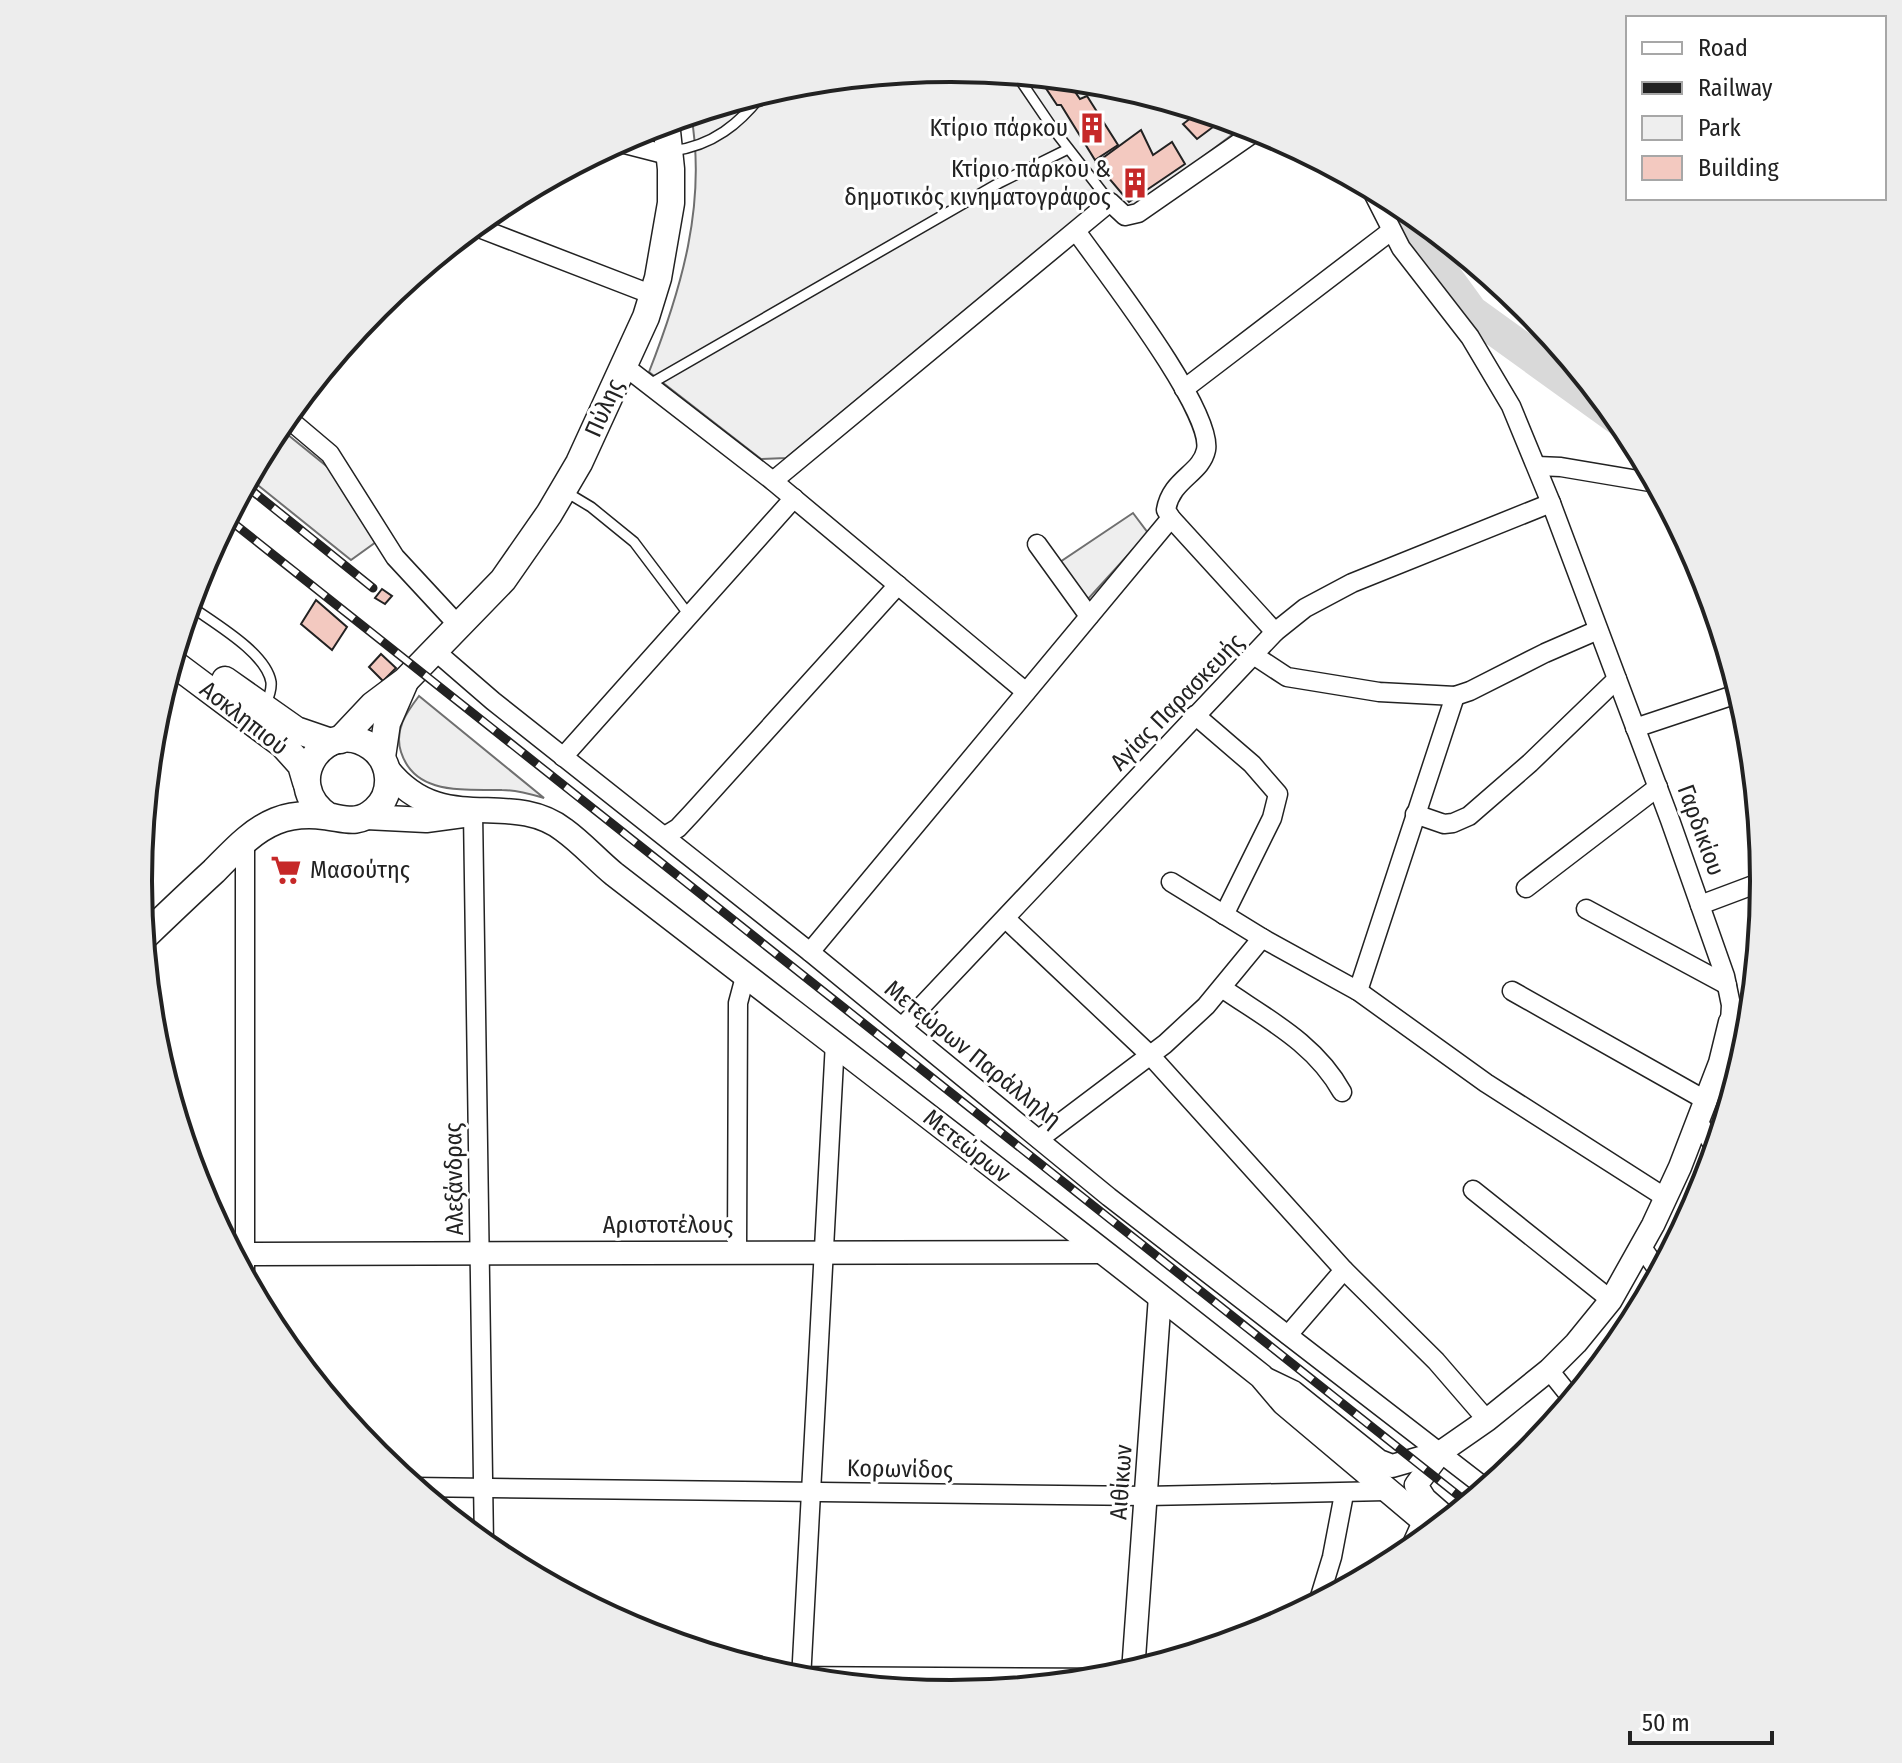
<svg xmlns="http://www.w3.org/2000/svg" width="1902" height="1763" font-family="'Fira Sans Condensed',sans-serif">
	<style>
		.green { fill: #eee; stroke: #6f6f6f; stroke-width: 2 }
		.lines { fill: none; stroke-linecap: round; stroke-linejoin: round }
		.river { stroke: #d9d9d9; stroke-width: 34 }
		.building { fill: #f3c9c0; stroke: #222; stroke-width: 2 }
		.service-casing { stroke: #222; stroke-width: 12 }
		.minor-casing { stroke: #222; stroke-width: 21 }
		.tertiary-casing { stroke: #222; stroke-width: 25 }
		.secondary-casing { stroke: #222; stroke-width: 27 }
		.primary-casing { stroke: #222; stroke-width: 29 }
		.service { stroke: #fff; stroke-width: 9 }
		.minor { stroke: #fff; stroke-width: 18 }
		.tertiary { stroke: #fff; stroke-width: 22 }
		.secondary { stroke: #fff; stroke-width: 24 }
		.primary { stroke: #fff; stroke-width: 26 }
		.rail-casing { stroke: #222; stroke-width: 9 }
		.rail { stroke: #fff; stroke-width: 6; stroke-dasharray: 18; stroke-linecap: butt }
		.labels { text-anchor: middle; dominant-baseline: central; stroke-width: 6; stroke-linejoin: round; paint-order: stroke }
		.poi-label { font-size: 24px; fill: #222; stroke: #fff; text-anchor: end }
		.street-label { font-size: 24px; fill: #222; stroke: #fff }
		.rim { fill: none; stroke: #222; stroke-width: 4 }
	</style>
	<rect width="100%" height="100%" fill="#fff"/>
	<g class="green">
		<path d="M 951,68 L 1110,84 L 1245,125 L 1135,208 L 1084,216 L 1071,223 L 786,458 L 761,459 L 649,372 C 681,290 707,204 691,114 L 793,84 Z"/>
		<polygon points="1474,263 1527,307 1560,347 1490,287"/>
		<polygon points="277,426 330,469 376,542 351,560 249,478"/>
		<polygon points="1133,513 1148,533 1088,599 1060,562"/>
		<path d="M 419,696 L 544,798 C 530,794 517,790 502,790 C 465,789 415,796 401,752 C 394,730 406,713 419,696 Z"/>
	</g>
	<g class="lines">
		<polyline class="river" points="1397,202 1407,224 1471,312 1618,418"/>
	</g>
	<g class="building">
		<polygon points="1020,75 1066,79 1080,99 1087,96 1118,145 1095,160 1061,105 1057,105 1041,81 1030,89"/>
		<polygon points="1200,111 1225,118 1197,139 1183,124"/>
		<polygon points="1141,130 1153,155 1172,142 1185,164 1129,202 1096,163"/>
		<polygon points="382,589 392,596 385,604 375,598"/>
		<polygon points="316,600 347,627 332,650 301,624"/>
		<polygon points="381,654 396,668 383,681 369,667"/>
	</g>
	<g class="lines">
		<g class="service-casing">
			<g id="service">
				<polyline points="1016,74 1054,130 1110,202"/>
				<path d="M 672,151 C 712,146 740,124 764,92"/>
				<polyline points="650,384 999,183 1068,149"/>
				<polyline points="566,492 591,507 634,542 689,615"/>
				<path d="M 189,605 C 212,622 266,652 271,682 C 272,691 268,699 265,706"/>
			</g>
		</g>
		<g class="minor-casing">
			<g id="minor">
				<polyline points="617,142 660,153 670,152"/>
				<polyline points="1370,187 1401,248 1470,337 1511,406 1551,503 1670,820 1725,976 1731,1005 1730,1022"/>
				<polyline points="474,226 653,295"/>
				<path d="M 1076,231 C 1102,268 1214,411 1206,450 C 1201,474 1171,479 1166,510 L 1171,518 L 1275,632"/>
				<polyline points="623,365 773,481 1026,692"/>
				<polyline points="1184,389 1391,231"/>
				<polyline points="285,416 330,454 395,557 458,625"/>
				<polyline points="1537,466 1561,467 1656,483"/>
				<polyline points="773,481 1110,202 1125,216 1138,213 1259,129"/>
				<polyline points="1037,544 1089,616"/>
				<polyline points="434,650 493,701 810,952 1109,1197 1487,1489"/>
				<polyline points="1255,656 1287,677 1379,692 1455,696 1470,691 1545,653 1598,630"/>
				<polyline points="1195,715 1252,764 1278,794 1272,818 1224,915"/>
				<polyline points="1635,728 1740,693"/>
				<polyline points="563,757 794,498"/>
				<polyline points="473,812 484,1545"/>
				<polyline points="1415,814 1444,824 1453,823 1469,816 1530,763 1617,679"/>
				<polyline points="665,836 678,828 692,813 898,585"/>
				<polyline points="245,841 245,1278"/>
				<polyline points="1171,882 1262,938 1358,991 1486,1083 1666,1198"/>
				<polyline points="1526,888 1658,787"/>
				<polyline points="1700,905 1764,881"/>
				<polyline points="1586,909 1727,985"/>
				<polyline points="1006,919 1150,1055 1344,1270 1436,1361 1487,1420"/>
				<polyline points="810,952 1171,518"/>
				<path d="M 1222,988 C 1267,1019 1315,1043 1342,1092"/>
				<polyline points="1358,991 1455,696"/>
				<polyline points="1512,991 1707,1101"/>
				<polyline points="902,1027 1275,632 1305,608 1352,583 1551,503"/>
				<polyline points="1699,1123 1716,1149"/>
				<polyline points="1039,1139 1165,1044 1206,1006 1262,938"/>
				<polyline points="1473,1190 1611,1300"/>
				<polyline points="1641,1246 1660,1273"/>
				<polyline points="737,1251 738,1003 746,973"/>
				<polyline points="1288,1335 1344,1270"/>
				<polyline points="1549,1370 1573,1400"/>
				<polyline points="413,1487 1146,1496 1386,1491"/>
				<polyline points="1318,1603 1332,1557 1344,1494"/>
				<polyline points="780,1676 1114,1678"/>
				<polyline points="801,1680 835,1042"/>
			</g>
		</g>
		<g class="tertiary-casing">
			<g id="tertiary">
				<polyline points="232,1254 1103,1252"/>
				<polyline points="1264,1378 1293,1392 1379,1461 1392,1466 1441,1452"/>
				<polyline points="1449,1520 1425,1499 1416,1485 1441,1452 1487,1420 1549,1370 1576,1343 1611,1300 1653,1225 1680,1167 1720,1063 1730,1022 1750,1029"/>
				<polyline points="1133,1672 1160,1296"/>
			</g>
		</g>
		<g class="secondary-casing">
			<g id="secondary">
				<path d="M 387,769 C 442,839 509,788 564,830 C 582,843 597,860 614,874 C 830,1041 1047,1206 1261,1376 L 1284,1403 L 1436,1531"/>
				<polyline points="366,817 426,820 463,815"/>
				<polyline points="1412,1551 1425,1522"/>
			</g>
		</g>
		<g class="primary-casing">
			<g id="primary">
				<polyline points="172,662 283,745 301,765 306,782"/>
				<polyline points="225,680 296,730 331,742"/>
				<polyline points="340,740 373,705 405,681 503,580 549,514 579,463 646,317 658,278 671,203 671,169 666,122"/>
				<polyline points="382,757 387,723 404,684"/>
				<path d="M 143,938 C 167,915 190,893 214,871 C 232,853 251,831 276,821 C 291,815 307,814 324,816 C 344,818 357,826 375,810 C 394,793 392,762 371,747 C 327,715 278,782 328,816"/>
			</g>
		</g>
		<use href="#service" class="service"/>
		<use href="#minor" class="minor"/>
		<use href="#tertiary" class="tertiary"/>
		<use href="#secondary" class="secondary"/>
		<use href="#primary" class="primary"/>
		<g class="rail-casing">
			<g id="rail">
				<polyline points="245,485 373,588"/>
				<polyline points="227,518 1469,1504"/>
			</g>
		</g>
		<use href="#rail" class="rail"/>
	</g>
	<defs>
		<g id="building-bare" transform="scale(2.4)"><path d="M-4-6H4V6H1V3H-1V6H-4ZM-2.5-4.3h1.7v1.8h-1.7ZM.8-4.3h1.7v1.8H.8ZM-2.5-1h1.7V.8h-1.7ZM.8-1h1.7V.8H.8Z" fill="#c62828" stroke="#fff" stroke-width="2.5" paint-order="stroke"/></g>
		<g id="supermarket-bare" transform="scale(2.4)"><path d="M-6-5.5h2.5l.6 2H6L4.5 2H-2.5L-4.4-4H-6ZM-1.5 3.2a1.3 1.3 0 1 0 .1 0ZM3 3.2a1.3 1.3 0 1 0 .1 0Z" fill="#c62828" stroke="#fff" stroke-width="2.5" paint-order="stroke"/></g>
	</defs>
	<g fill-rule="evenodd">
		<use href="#building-bare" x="1092" y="128"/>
		<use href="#building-bare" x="1135" y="183"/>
		<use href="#supermarket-bare" x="286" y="870"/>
	</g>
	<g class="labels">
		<g class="poi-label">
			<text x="1068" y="128">Κτίριο πάρκου</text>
			<text x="1111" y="169">Κτίριο πάρκου &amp;<tspan x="1111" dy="28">δημοτικός κινηματογράφος</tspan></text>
			<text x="310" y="870" text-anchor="start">Μασούτης</text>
		</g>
		<g class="street-label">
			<text transform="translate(604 408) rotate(-66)">Πύλης</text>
			<text transform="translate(1177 702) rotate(-46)">Αγίας Παρασκευής</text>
			<text transform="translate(244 718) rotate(38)">Ασκληπιού</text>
			<text transform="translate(1701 830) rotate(70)">Γαρδικίου</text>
			<text transform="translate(973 1054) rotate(39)">Μετεώρων Παράλληλη</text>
			<text transform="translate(967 1146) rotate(38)">Μετεώρων</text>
			<text transform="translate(454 1179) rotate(-91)">Αλεξάνδρας</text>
			<text x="668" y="1225">Αριστοτέλους</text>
			<text transform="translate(900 1469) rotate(1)">Κορωνίδος</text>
			<text transform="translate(1121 1482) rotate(-86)">Αιθίκων</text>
		</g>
	</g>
	<path d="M0 0H1902V1763H0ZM152 881a799 799 0 1 1 1598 0a799 799 0 1 1-1598 0Z" fill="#ededed" fill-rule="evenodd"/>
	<path class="rim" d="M152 881a799 799 0 1 1 1598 0a799 799 0 1 1-1598 0Z"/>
	<rect x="1626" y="16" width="260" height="184" fill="#ffffff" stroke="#a7a7a7" stroke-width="2"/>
	<rect x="1642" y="42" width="40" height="12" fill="#ffffff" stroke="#a7a7a7" stroke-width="2"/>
	<text x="1698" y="56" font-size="24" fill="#222222">Road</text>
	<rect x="1642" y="82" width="40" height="12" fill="#222222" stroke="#a7a7a7" stroke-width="2"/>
	<text x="1698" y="96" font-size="24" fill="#222222">Railway</text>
	<rect x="1642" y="116" width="40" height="24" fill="#eeeeee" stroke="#a7a7a7" stroke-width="2"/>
	<text x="1698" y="136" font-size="24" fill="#222222">Park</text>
	<rect x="1642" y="156" width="40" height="24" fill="#f3c9c0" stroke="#a7a7a7" stroke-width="2"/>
	<text x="1698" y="176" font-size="24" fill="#222222">Building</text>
	<path d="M1630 1731v12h142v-12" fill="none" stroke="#222222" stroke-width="4"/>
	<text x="1642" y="1731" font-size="24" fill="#222222" stroke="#ffffff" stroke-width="6" paint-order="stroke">50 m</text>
</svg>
